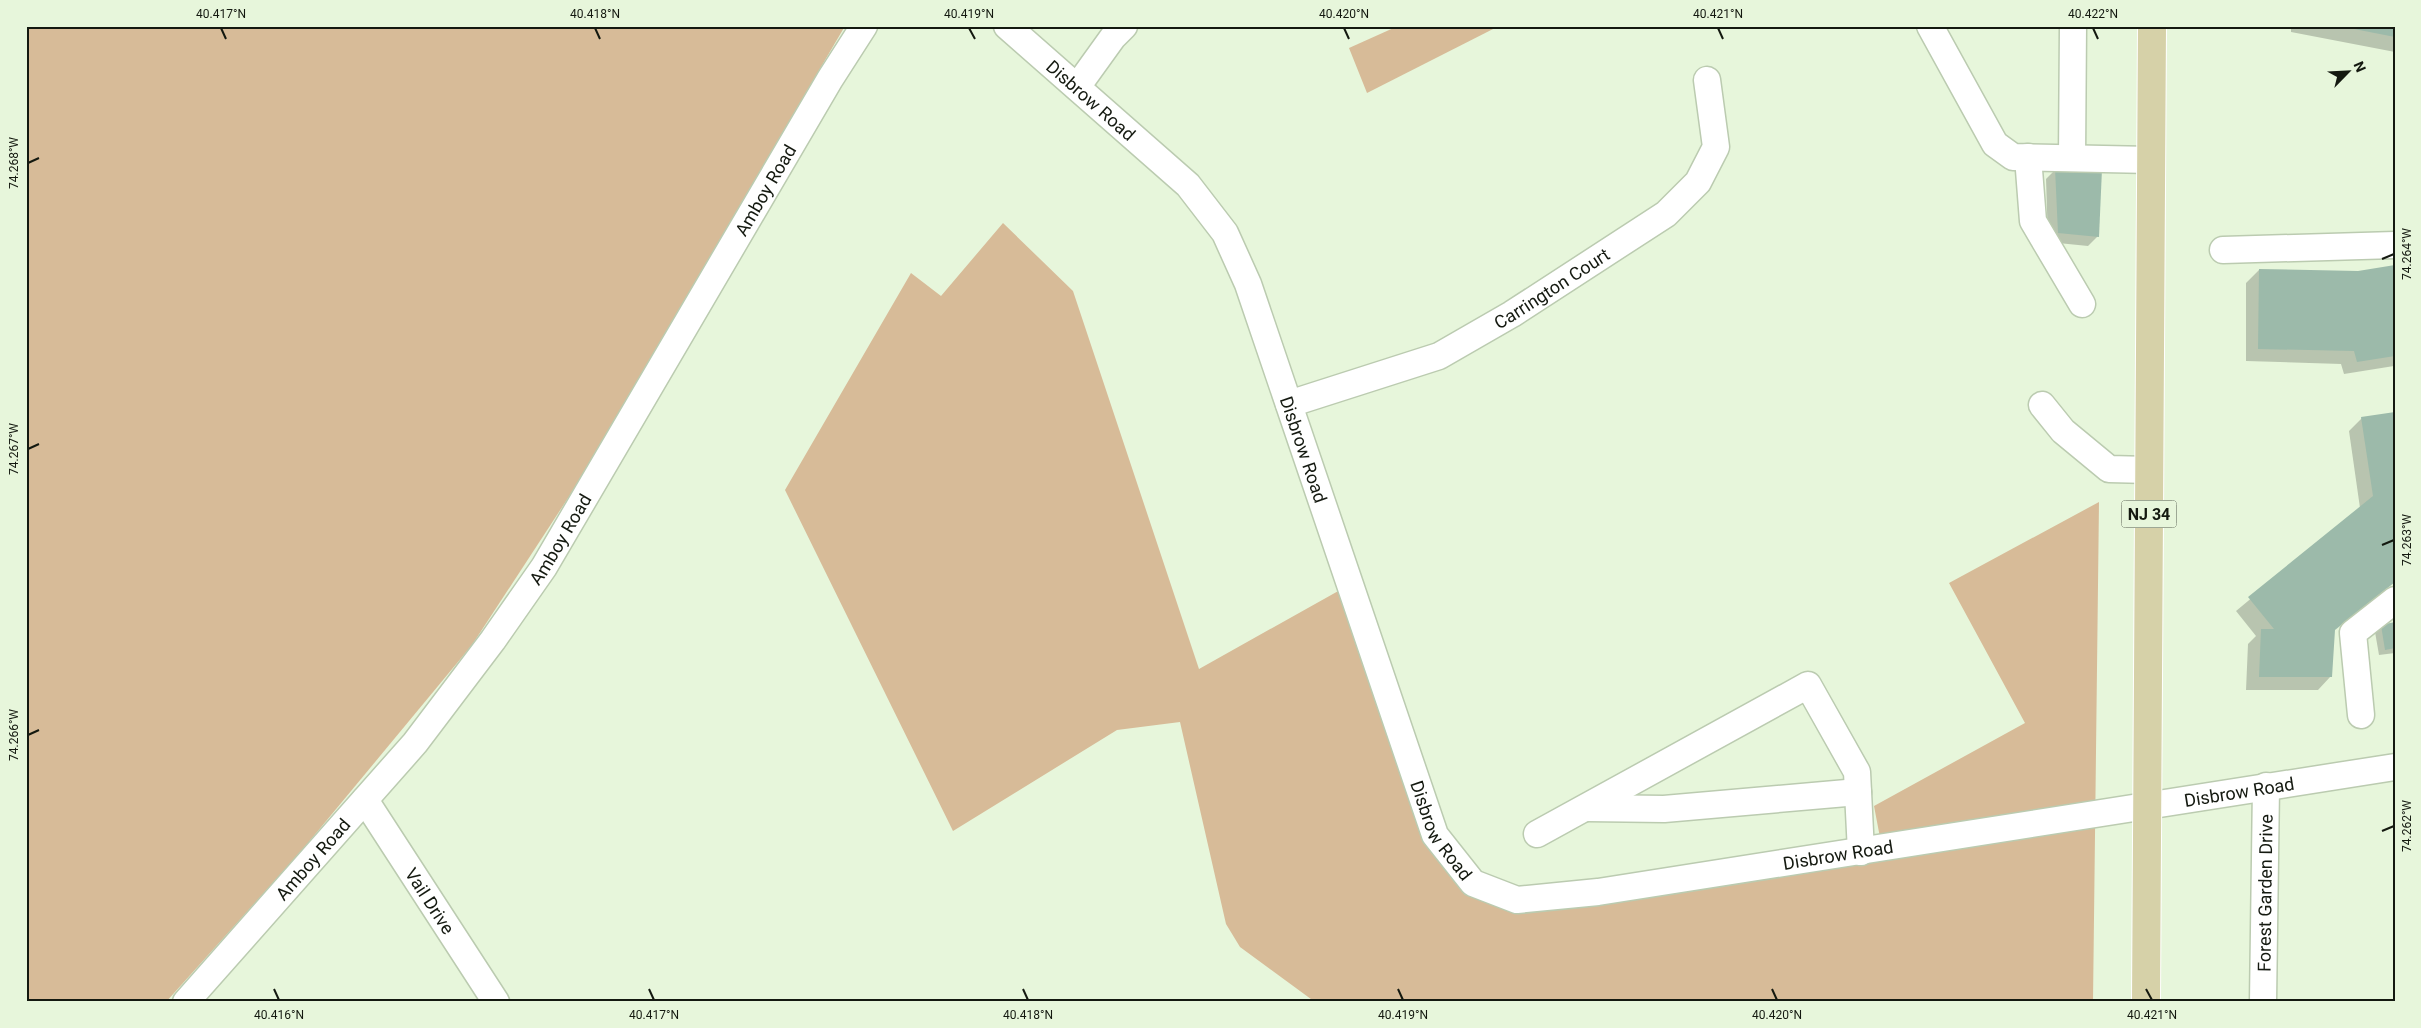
<svg xmlns="http://www.w3.org/2000/svg" width="2421" height="1028" font-family="Roboto,sans-serif">
	<style>
		.green { fill: #d7bb98 }
		.shadow { fill: #0003 }
		.building { fill: #9cbaaa }
		.lines { fill: none; stroke-linecap: round; stroke-linejoin: round }
		.minor-casing { stroke: #bbcbb0; stroke-width: 29 }
		.major-casing { stroke: #fff; stroke-width: 30 }
		.minor { stroke: #fff; stroke-width: 26 }
		.major { stroke: #d6d1a8; stroke-width: 28 }
		.ticks { fill: none; stroke: #141910; stroke-width: 2 }
		.labels { text-anchor: middle; dominant-baseline: central; stroke-width: 4.5; stroke-linejoin: round; paint-order: stroke }
		.shield { fill: #e7f6db; stroke: #535b4d; stroke-width: 1 }
		.shield-label { font-size: 16px; font-weight: bold; fill: #141910 }
		.street-label { font-size: 18px; fill: #141910; stroke: #e7f6db }
		.neatline { fill: none; stroke: #141910; stroke-width: 2 }
		.ticks-label { font-size: 12px; text-anchor: middle; fill: #141910 }
	</style>
	<rect width="100%" height="100%" fill="#e7f6db"/>
	<g class="green">
		<polygon points="26,26 845,26 572,492 472,645 298,855 166,1002 26,1002"/>
		<polygon points="1398,26 1499,26 1367,93 1349,48"/>
		<polygon points="1003,223 1073,291 1199,669 1349,585 1465,878 1550,892 1882,848 1874,806 2025,723 1949,583 2099,502 2093,1002 1315,1002 1240,947 1226,924 1180,722 1117,730 953,831 785,490 911,273 941,296"/>
	</g>
	<g class="shadow">
		<polygon points="2289,26 2395,26 2395,52 2291,32 2291,27"/>
		<polygon points="2056,169 2098,236 2088,246 2048,242 2046,179"/>
		<polygon points="2395,266 2395,368 2394,366 2344,374 2341,364 2246,361 2246,283 2259,270 2358,272"/>
		<polygon points="2362,418 2395,580 2330,633 2331,676 2318,690 2246,690 2248,644 2256,636 2236,611 2360,508 2349,431"/>
		<polygon points="2395,624 2395,653 2379,655 2375,632 2382,626"/>
	</g>
	<g class="building">
		<polygon points="2345,26 2395,26 2395,37 2344,27"/>
		<polygon points="2055,168 2102,169 2099,237 2058,233"/>
		<polygon points="2395,265 2395,356 2357,362 2354,351 2258,349 2259,269 2358,271"/>
		<polygon points="2395,412 2395,582 2335,630 2332,677 2259,677 2261,629 2274,629 2248,597 2373,496 2361,417"/>
		<polygon points="2395,622 2395,648 2385,650 2381,625"/>
	</g>
	<g class="lines">
		<g class="minor-casing">
			<g id="minor">
				<path id="s1" d="M 1007,26 L 1188,185 L 1225,233 L 1248,284 L 1435,835 L 1473,883 L 1517,900 L 1598,892 L 2395,767"/>
				<polyline points="1930,26 1995,144 2013,157 2151,160"/>
				<polyline points="1077,87 1113,37 1124,26"/>
				<polyline points="2028,157 2033,221 2082,304"/>
				<polyline points="2072,158 2073,26"/>
				<polyline points="2223,250 2395,245"/>
				<path id="s2" d="M 1289,404 L 1439,356 L 1512,314 L 1666,214 L 1698,182 L 1716,147 L 1707,80"/>
				<polyline points="2042,405 2063,431 2109,469 2149,470"/>
				<polyline points="2361,715 2353,633 2395,600"/>
				<path id="s3" d="M 365,800 L 496,1002"/>
				<polyline points="1587,808 1664,809 1858,792"/>
				<polyline points="1537,834 1808,685 1857,772 1861,852"/>
				<path id="s4" d="M 186,1002 L 415,743 L 493,640 L 544,567 L 830,79 L 864,26"/>
				<path id="s5" d="M 2263,1002 L 2266,786"/>
			</g>
		</g>
		<g class="major-casing">
			<polyline id="major" points="2146,1002 2152,26"/>
		</g>
		<use href="#minor" class="minor"/>
		<use href="#major" class="major"/>
	</g>
	<path class="ticks" d="M 221,28 L 226,39M 595,28 L 600,39M 969,28 L 975,39M 1344,28 L 1349,39M 1718,28 L 1723,39M 2093,28 L 2098,39M 28,163 L 39,158M 2382,259 L 2394,254M 28,449 L 39,444M 2382,545 L 2394,540M 28,735 L 39,730M 2382,831 L 2394,826M 274,989 L 279,1000M 649,989 L 654,1000M 1023,989 L 1028,1000M 1398,989 L 1403,1000M 1772,989 L 1777,1000M 2146,989 L 2152,1000"/>
	<g class="labels">
		<rect class="shield" x="2121.5" y="500.5" width="55" height="27" rx="4"/>
		<g class="shield-label">
			<text x="2149" y="514">NJ 34</text>
		</g>
		<g class="street-label">
			<text stroke="none"><textPath href="#s1" startOffset="112">Disbrow Road</textPath></text>
			<text stroke="none"><textPath href="#s4" startOffset="1001">Amboy Road</textPath></text>
			<text stroke="none"><textPath href="#s2" startOffset="289">Carrington Court</textPath></text>
			<text stroke="none"><textPath href="#s1" startOffset="532">Disbrow Road</textPath></text>
			<text stroke="none"><textPath href="#s4" startOffset="596">Amboy Road</textPath></text>
			<text stroke="none"><textPath href="#s1" startOffset="1778">Disbrow Road</textPath></text>
			<text stroke="none"><textPath href="#s1" startOffset="938">Disbrow Road</textPath></text>
			<text stroke="none"><textPath href="#s1" startOffset="1372">Disbrow Road</textPath></text>
			<text stroke="none"><textPath href="#s4" startOffset="191">Amboy Road</textPath></text>
			<text stroke="none"><textPath href="#s5" startOffset="109">Forest Garden Drive</textPath></text>
			<text stroke="none"><textPath href="#s3" startOffset="120">Vail Drive</textPath></text>
		</g>
	</g>
	<rect width="2421" height="1028" fill="none" stroke="#e7f6db" stroke-width="55"/>
	<g transform="translate(2348 72) rotate(66)" stroke="#e7f6db" stroke-width="4" paint-order="stroke">
	<path d="M0-4L9 19L0 12L-9 19Z" fill="#141910"/>
	<text y="-8" font-size="14" font-weight="bold" text-anchor="middle" fill="#141910">N</text>
	</g>
	<rect x="28" y="28" width="2366" height="972" class="neatline"/>
	<g class="ticks-label">
		<text x="221" y="18">40.417°N</text>
		<text x="595" y="18">40.418°N</text>
		<text x="969" y="18">40.419°N</text>
		<text x="1344" y="18">40.420°N</text>
		<text x="1718" y="18">40.421°N</text>
		<text x="2093" y="18">40.422°N</text>
		<text transform="translate(14 163) rotate(-90)" y="4">74.268°W</text>
		<text transform="translate(2407 254) rotate(-90)" y="4">74.264°W</text>
		<text transform="translate(14 449) rotate(-90)" y="4">74.267°W</text>
		<text transform="translate(2407 540) rotate(-90)" y="4">74.263°W</text>
		<text transform="translate(14 735) rotate(-90)" y="4">74.266°W</text>
		<text transform="translate(2407 826) rotate(-90)" y="4">74.262°W</text>
		<text x="279" y="1019">40.416°N</text>
		<text x="654" y="1019">40.417°N</text>
		<text x="1028" y="1019">40.418°N</text>
		<text x="1403" y="1019">40.419°N</text>
		<text x="1777" y="1019">40.420°N</text>
		<text x="2152" y="1019">40.421°N</text>
	</g>
</svg>
